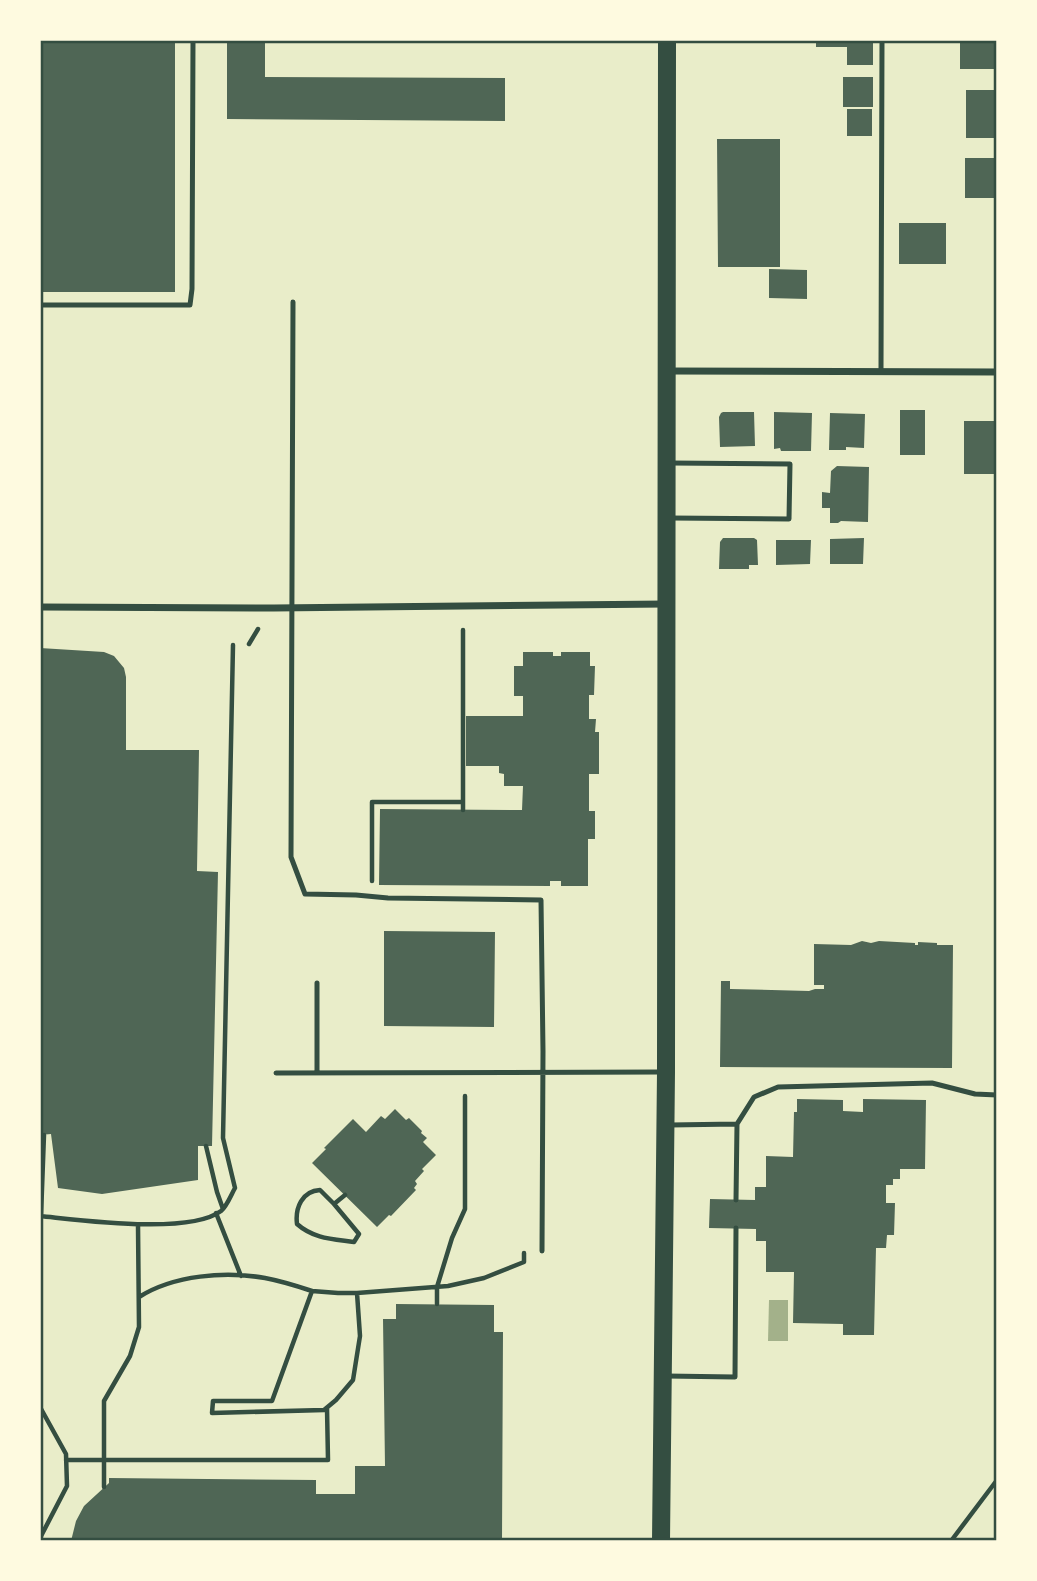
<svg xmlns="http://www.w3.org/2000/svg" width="1037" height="1581" font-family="'Source Sans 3',sans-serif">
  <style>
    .water { fill: #a3b18a }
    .building { fill: #4f6655 }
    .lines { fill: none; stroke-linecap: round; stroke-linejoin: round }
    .path { stroke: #344e41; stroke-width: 4.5 }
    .service { stroke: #344e41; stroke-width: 5 }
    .minor { stroke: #344e41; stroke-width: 7 }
    .primary { stroke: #344e41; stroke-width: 18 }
    .neatline { fill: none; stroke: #344e41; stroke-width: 2.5 }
  </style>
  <rect width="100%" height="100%" fill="#e9edc9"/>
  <!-- water -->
  <path class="water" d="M769,1300H788V1341H768Z"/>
  <!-- building -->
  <path class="building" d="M40,40H175V292H40Z
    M227,40H265V77L505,78V121L227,119Z
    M816,40H873V65H847V47H816Z
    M960,41H997V69H960Z
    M843,77H873V107H843Z
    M966,90H997V138H966Z
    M847,109H872V136H847Z
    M717,139H780V267H718Z
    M965,158H997V198H965Z
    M899,223H946V264H899Z
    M769,269L807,270V299L769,298Z
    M900,410H925V455H900Z
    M723,412H754L755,446L720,447L719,417L721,413Z
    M774,412L812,413L811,451H781L780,448L774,449Z
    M830,413L865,414L864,448L846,447V450H829Z
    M964,421H997V474H964Z
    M837,466L869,467L868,522L841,521L838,523H830V508H822V492L830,493L831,471Z
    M723,538H754L757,540L758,565H749V569H719L720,542Z
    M864,538L863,564H830V539Z
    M776,540H811L810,564L776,565Z
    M40,648L104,652L114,656L124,668L126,677V750H199L197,871L218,872L212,1146H198V1180L102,1194L58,1188L51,1134L40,1135Z
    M523,652H553V656H561V652H590V666H595L594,695H589V719H596L595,732H599V774H589V811H595V839H588V886H561V881H550V886L379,885L380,809L522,810L523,786H504V774L499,773V766H466V716H523V696H514V666H523Z
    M384,931L495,932L494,1027L384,1026Z
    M862,941L871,943L879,941L915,943V945H918V942L937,943V945H953L952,1068L720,1067L721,981H730V989L809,991L815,989H824V985H814V944L851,945Z
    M797,1099L843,1100V1111L863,1112V1099L926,1100L925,1169H900V1179H893V1185H886V1203H895L894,1235H887L886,1248H876L874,1335H843V1324L793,1323L794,1272H766V1241H756V1229L709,1228L710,1199L755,1200V1187H766V1156L793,1157L794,1112H797Z
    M395,1109L406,1120L409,1118L422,1131L421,1133L427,1138L423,1142L436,1155L422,1169L424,1171L415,1181L417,1184L414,1188L416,1190L391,1216L389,1215L377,1227L312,1163L326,1149L324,1148L353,1119L366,1132L381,1116L385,1119Z
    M396,1304L494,1305V1332H503L502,1541H71L76,1521L84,1506L109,1483V1478L316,1480V1494H355V1466H385L383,1319H396Z"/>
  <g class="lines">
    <!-- path -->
    <path class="path" d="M463,630V810
      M249,644L258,629
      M372,881V802H463
      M206,1146L217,1192L223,1209
      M334,1204L320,1190C302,1191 295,1208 297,1224C314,1239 333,1239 354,1242L359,1234L334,1204L345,1195
      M216,1213L241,1276
      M40,1216C81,1220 189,1235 221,1211C227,1206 231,1195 235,1188L223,1138L233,645
      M41,1216L44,1135
      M357,1293L360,1336L353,1380L336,1400L324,1410L212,1413L213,1401H272L312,1291L338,1293H357L448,1286L484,1278L524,1262V1253
      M139,1297C174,1275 225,1271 265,1278C281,1281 297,1286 312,1291
      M437,1304V1287L452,1238L465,1209V1096
      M40,1407L66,1454L67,1486L40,1538
      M66,1460H328L327,1408
      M104,1487V1401L130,1356L139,1327L138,1225
      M951,1541L997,1480"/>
    <!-- service -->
    <path class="service" d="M293,302L291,857L305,894L356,895L388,898L541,900L543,1051L542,1251
      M40,305H190L192,289L193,40
      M881,371L882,40
      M670,463L790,464L789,519L670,518
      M276,1073L662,1072
      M317,1073V983
      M670,1125L737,1124
      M736,1200L737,1124L754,1097L778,1087L932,1083L975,1094L997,1095
      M666,1376L735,1377L736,1228"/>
    <!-- minor -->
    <path class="minor" d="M668,371L997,372
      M40,607L274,608L666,604"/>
    <!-- primary -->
    <path class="primary" d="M661,1541L666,1072L667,40"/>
  </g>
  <!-- border -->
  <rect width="1037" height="1581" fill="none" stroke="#fefae0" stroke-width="84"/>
  <rect x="42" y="42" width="953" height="1497" class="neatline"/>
</svg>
